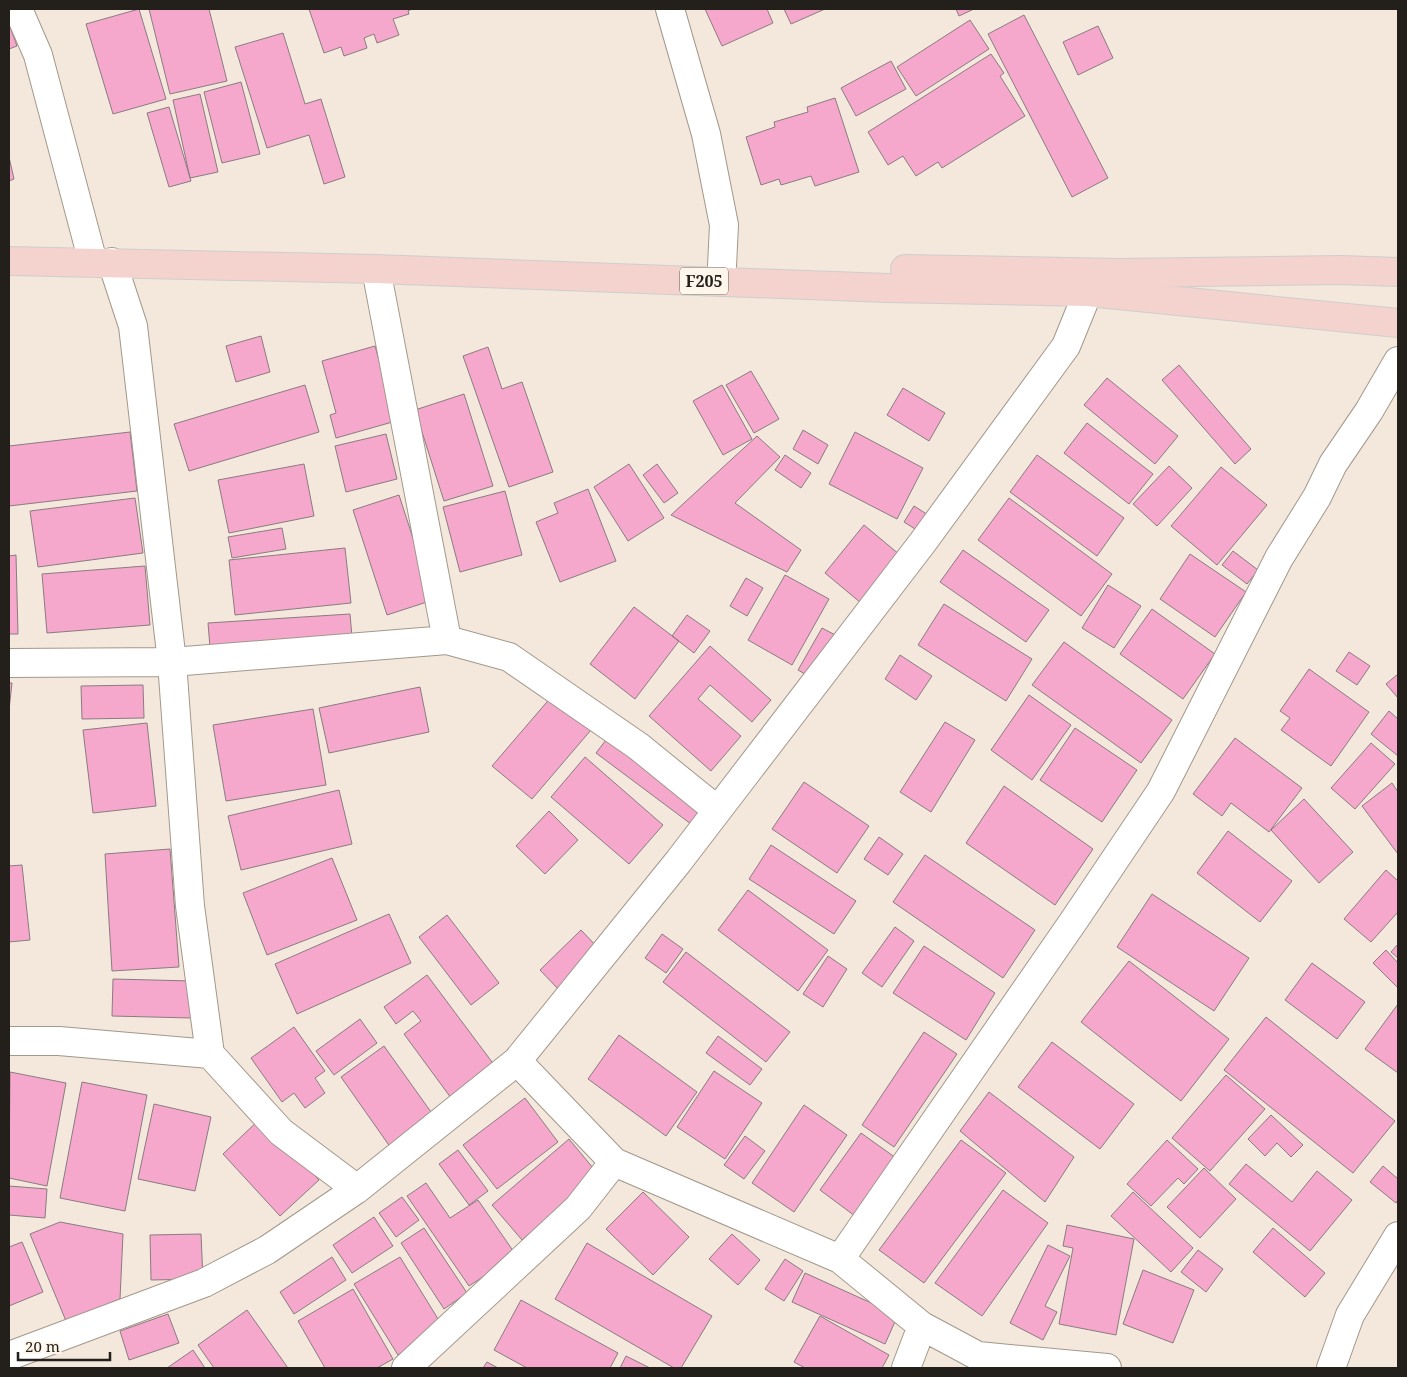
<svg xmlns="http://www.w3.org/2000/svg" width="1407" height="1377" font-family="'Noto Serif',serif">
  <style>
    .building { fill: #f5a8cc; stroke: #8b7b81 }
    .lines { fill: none; stroke-linecap: round; stroke-linejoin: round }
    .minor-casing { stroke: #a2988c; stroke-width: 30 }
    .major-casing { stroke: #cfcecd; stroke-width: 30 }
    .minor { stroke: #fff; stroke-width: 28 }
    .major { stroke: #f4d2cd; stroke-width: 28 }
    .labels { text-anchor: middle; stroke-width: 4.5; stroke-linejoin: round; paint-order: stroke }
    .shield { fill: #fff6eb; stroke: #656059; stroke-width: 1 }
    .shield-label { font-size: 16px; font-weight: bold; fill: #231f1a }
  </style>
  <rect width="100%" height="100%" fill="#f3e8db"/>
  <!-- building -->
  <path class="building" d="M139,9L166,99L113,114L86,24Z
    M149,9H209L227,81L170,94Z
    M309,9H412L408,11L409,14L393,19L399,35L377,43L374,34L364,38L367,48L344,56L341,47L324,53Z
    M705,9H767L773,23L722,46Z
    M784,9H825L791,24Z
    M956,9H974L959,16Z
    M1024,15L1108,178L1072,197L988,34Z
    M970,20L989,49L916,96L897,67Z
    M9,24L17,46L9,49Z
    M1098,26L1113,58L1078,75L1063,42Z
    M283,33L305,104L321,99L345,177L324,184L309,135L267,148L235,47Z
    M991,54L1004,73L1000,76L1025,116L942,168L938,162L916,176L903,156L888,165L868,132Z
    M891,61L906,89L856,116L841,88Z
    M241,82L260,154L222,163L204,92Z
    M200,94L218,172L190,178L173,100Z
    M835,98L859,172L815,186L811,176L781,185L779,179L761,185L746,137L775,127L774,122L808,112L807,107Z
    M169,107L191,181L169,187L147,113Z
    M9,157L14,179L9,181Z
    M261,336L270,372L236,382L226,346Z
    M375,346L396,421L336,438L330,415L336,413L322,361Z
    M488,347L502,389L522,382L553,472L509,487L463,356Z
    M1179,365L1251,449L1235,464L1162,380Z
    M751,371L779,419L754,433L726,385Z
    M1107,378L1178,436L1155,464L1084,405Z
    M305,385L319,432L189,471L174,424Z
    M722,385L752,439L723,455L693,401Z
    M903,388L945,413L929,441L887,415Z
    M464,394L493,486L444,501L415,410Z
    M1087,423L1153,474L1129,504L1064,453Z
    M803,430L828,445L818,464L793,449Z
    M130,432L137,491L9,506V446Z
    M855,432L923,468L897,519L829,484Z
    M386,434L397,479L346,492L335,446Z
    M757,436L780,457L735,503L801,550L787,572L671,515Z
    M785,455L811,473L801,488L775,470Z
    M1037,455L1124,518L1097,556L1010,492Z
    M304,464L314,516L229,533L218,480Z
    M629,464L664,518L628,541L594,487Z
    M657,464L678,493L664,503L643,475Z
    M1169,466L1192,488L1157,526L1133,504Z
    M1221,467L1267,505L1217,565L1171,526Z
    M588,489L616,561L560,582L536,522L558,513L554,503Z
    M505,491L522,555L460,572L443,507Z
    M399,495L433,600L387,615L353,510Z
    M135,498L143,553L38,567L30,511Z
    M1009,498L1112,574L1081,616L978,540Z
    M914,506L933,518L923,534L904,522Z
    M864,525L900,555L861,603L825,573Z
    M282,528L286,549L232,558L228,537Z
    M345,548L351,603L235,615L229,560Z
    M963,550L1049,610L1026,642L940,582Z
    M1233,551L1258,570L1247,584L1222,565Z
    M1190,554L1246,592L1215,637L1160,599Z
    M16,555L18,634H9V556Z
    M145,566L150,625L47,633L42,574Z
    M785,575L829,599L792,665L748,640Z
    M746,578L763,588L747,616L730,606Z
    M1108,585L1141,606L1114,648L1082,628Z
    M944,604L1032,659L1006,701L918,645Z
    M634,607L679,641L635,699L590,664Z
    M1152,609L1215,654L1183,699L1120,654Z
    M350,614L352,637L210,647L208,623Z
    M687,615L710,631L694,653L672,636Z
    M822,628L839,637L815,680L798,670Z
    M1064,642L1172,720L1141,763L1032,685Z
    M710,646L771,700L752,722L710,685L698,699L741,736L711,771L649,716Z
    M1349,652L1370,666L1357,685L1336,671Z
    M900,655L932,676L916,700L885,679Z
    M1309,669L1369,712L1331,766L1281,730L1290,718L1280,711Z
    M1398,674V698L1386,684Z
    M9,683H12L9,710Z
    M143,685L144,718L82,719L81,686Z
    M420,687L429,732L329,753L319,708Z
    M1029,695L1071,725L1032,780L991,750Z
    M552,696L591,730L532,799L492,766Z
    M313,709L326,785L226,801L213,725Z
    M1389,711L1398,719V756L1371,734Z
    M945,722L975,740L931,812L900,792Z
    M147,723L156,806L93,813L83,730Z
    M1075,728L1137,770L1102,822L1040,780Z
    M609,736L703,807L691,824L596,753Z
    M1235,738L1302,788L1269,832L1231,803L1222,816L1193,794Z
    M1371,743L1395,764L1355,809L1331,788Z
    M585,757L663,825L629,864L551,797Z
    M804,782L869,826L837,873L772,829Z
    M1392,783L1398,792V854L1362,806Z
    M1004,786L1093,849L1055,905L966,843Z
    M339,790L352,844L241,870L228,816Z
    M1304,799L1353,852L1319,883L1271,830Z
    M549,811L578,840L545,874L516,846Z
    M1228,831L1292,881L1260,922L1197,873Z
    M879,837L903,854L888,875L864,859Z
    M771,845L856,901L834,934L749,879Z
    M170,849L179,967L112,971L105,854Z
    M925,855L1035,930L1003,978L893,902Z
    M332,858L357,920L267,955L243,893Z
    M22,865L30,940L9,942V866Z
    M1386,870L1398,881V912L1371,942L1344,919Z
    M748,890L828,950L798,991L718,930Z
    M1152,894L1249,958L1214,1011L1117,947Z
    M389,914L411,963L297,1014L275,964Z
    M447,915L499,983L471,1005L419,937Z
    M895,927L914,941L882,987L862,973Z
    M581,930L601,951L560,991L540,970Z
    M662,934L683,949L666,973L645,958Z
    M1398,944V958L1391,952Z
    M924,946L995,993L966,1040L893,993Z
    M1386,950L1398,963V988L1373,963Z
    M686,952L790,1032L766,1062L663,982Z
    M828,956L847,969L823,1007L803,994Z
    M1129,961L1229,1039L1181,1101L1081,1022Z
    M1312,963L1365,1002L1337,1039L1285,1000Z
    M427,975L498,1070L454,1102L404,1034L421,1021L413,1011L396,1024L384,1007Z
    M113,979L192,981L191,1018L112,1016Z
    M1398,1004V1073L1365,1049Z
    M1266,1017L1395,1121L1353,1173L1224,1070Z
    M360,1019L377,1043L334,1075L316,1051Z
    M294,1027L325,1071L315,1078L325,1093L305,1108L294,1093L282,1102L251,1058Z
    M924,1032L957,1054L894,1147L862,1125Z
    M619,1035L697,1092L666,1136L588,1079Z
    M718,1036L762,1069L750,1085L706,1053Z
    M1052,1042L1134,1104L1100,1149L1018,1087Z
    M384,1046L436,1119L393,1151L341,1077Z
    M714,1071L762,1103L725,1159L677,1127Z
    M10,1072L66,1083L47,1186L9,1178Z
    M1226,1075L1265,1109L1210,1171L1172,1138Z
    M82,1082L147,1095L125,1211L60,1198Z
    M989,1092L1074,1157L1045,1202L960,1131Z
    M525,1098L558,1142L497,1189L463,1145Z
    M154,1104L211,1117L195,1191L138,1179Z
    M804,1105L847,1135L794,1212L752,1183Z
    M1271,1115L1303,1145L1291,1157L1277,1143L1265,1156L1248,1139Z
    M261,1118L319,1180L280,1216L223,1154Z
    M861,1133L896,1158L855,1216L820,1190Z
    M745,1136L765,1151L744,1179L724,1165Z
    M569,1139L598,1174L522,1240L492,1205Z
    M961,1140L1006,1173L924,1283L879,1250Z
    M1167,1140L1198,1169L1184,1184L1178,1178L1151,1206L1127,1184Z
    M458,1150L488,1191L469,1205L439,1164Z
    M1246,1164L1292,1202L1317,1171L1352,1200L1310,1251L1229,1184Z
    M1383,1166L1398,1179V1200L1396,1203L1370,1182Z
    M1204,1168L1236,1199L1200,1238L1167,1207Z
    M426,1183L450,1218L478,1200L516,1255L469,1286L407,1196Z
    M9,1186L47,1189L45,1218L9,1215Z
    M1003,1190L1048,1223L982,1316L935,1283Z
    M643,1192L689,1237L653,1275L606,1229Z
    M1133,1192L1193,1248L1171,1272L1111,1216Z
    M402,1197L419,1220L396,1237L379,1213Z
    M374,1217L393,1246L352,1273L333,1245Z
    M60,1222L123,1234L120,1299L66,1321L30,1234Z
    M1067,1225L1134,1239L1116,1335L1059,1324L1073,1248L1063,1246Z
    M424,1228L467,1293L444,1309L401,1243Z
    M1273,1228L1325,1273L1305,1297L1253,1252Z
    M201,1234L203,1279L151,1280L150,1235Z
    M732,1234L760,1260L738,1285L709,1259Z
    M22,1242L43,1292L9,1306V1247Z
    M587,1243L712,1316L681,1368H674L555,1299Z
    M1048,1245L1070,1256L1045,1306L1057,1312L1043,1340L1010,1323Z
    M1198,1250L1223,1269L1206,1292L1181,1272Z
    M332,1257L346,1280L294,1314L280,1292Z
    M400,1257L443,1327L398,1355L354,1284Z
    M785,1259L803,1271L784,1301L765,1289Z
    M1143,1270L1194,1290L1173,1343L1123,1324Z
    M805,1273L898,1315L885,1344L792,1302Z
    M353,1289L393,1359L377,1368H325L298,1321Z
    M521,1300L618,1353L610,1368H527L494,1350Z
    M247,1310L288,1368H214L198,1345Z
    M168,1314L179,1343L129,1360L120,1331Z
    M820,1316L889,1355L882,1368H805L794,1362Z
    M193,1350L205,1368H167Z
    M626,1356L650,1368H620Z
    M487,1362L498,1368H483Z"/>
  <g class="lines">
    <!-- minor casing -->
    <g class="minor-casing">
      <path id="minor" d="M18,9L38,55L90,251
        M670,9L706,134L724,225L722,266
        M112,262L133,326L172,662L190,906L210,1054L281,1132L357,1189
        M376,269L447,640
        M9,663L172,662L447,640L509,657L638,746L717,810
        M9,1041H59L210,1054
        M517,1061L614,1162L840,1259L922,1326L978,1356L1107,1368
        M840,1259L1075,919L1161,791L1279,558L1317,497L1333,464L1369,411L1398,361
        M9,1356L204,1283L267,1250L357,1189L517,1061L678,862L923,542L1066,346L1088,292
        M406,1368L578,1208L614,1162
        M906,1368L922,1326
        M1331,1368L1350,1315L1398,1236"/>
    </g>
    <!-- major casing -->
    <g class="major-casing">
      <path id="major" d="M9,261L376,269L887,288L1088,292L1398,323
        M905,269L1119,273L1340,270L1398,272"/>
    </g>
    <!-- minor -->
    <use href="#minor" class="minor"/>
    <!-- major -->
    <use href="#major" class="major"/>
  </g>
  <g class="labels">
    <!-- shield labels -->
    <rect class="shield" x="680" y="267.5" width="48" height="27" rx="4"/>
    <g class="shield-label">
      <text x="704" y="287">F205</text>
    </g>
  </g>
  <!-- border -->
  <rect width="1407" height="1377" fill="none" stroke="#231f1a" stroke-width="20"/>
  <!-- scale -->
  <path d="M18 1352v8h92v-8" fill="none" stroke="#231f1a" stroke-width="2.5"/>
  <text x="25" y="1352" font-size="15" fill="#231f1a" stroke="#fff6eb" stroke-width="4" paint-order="stroke">20 m</text>
</svg>
